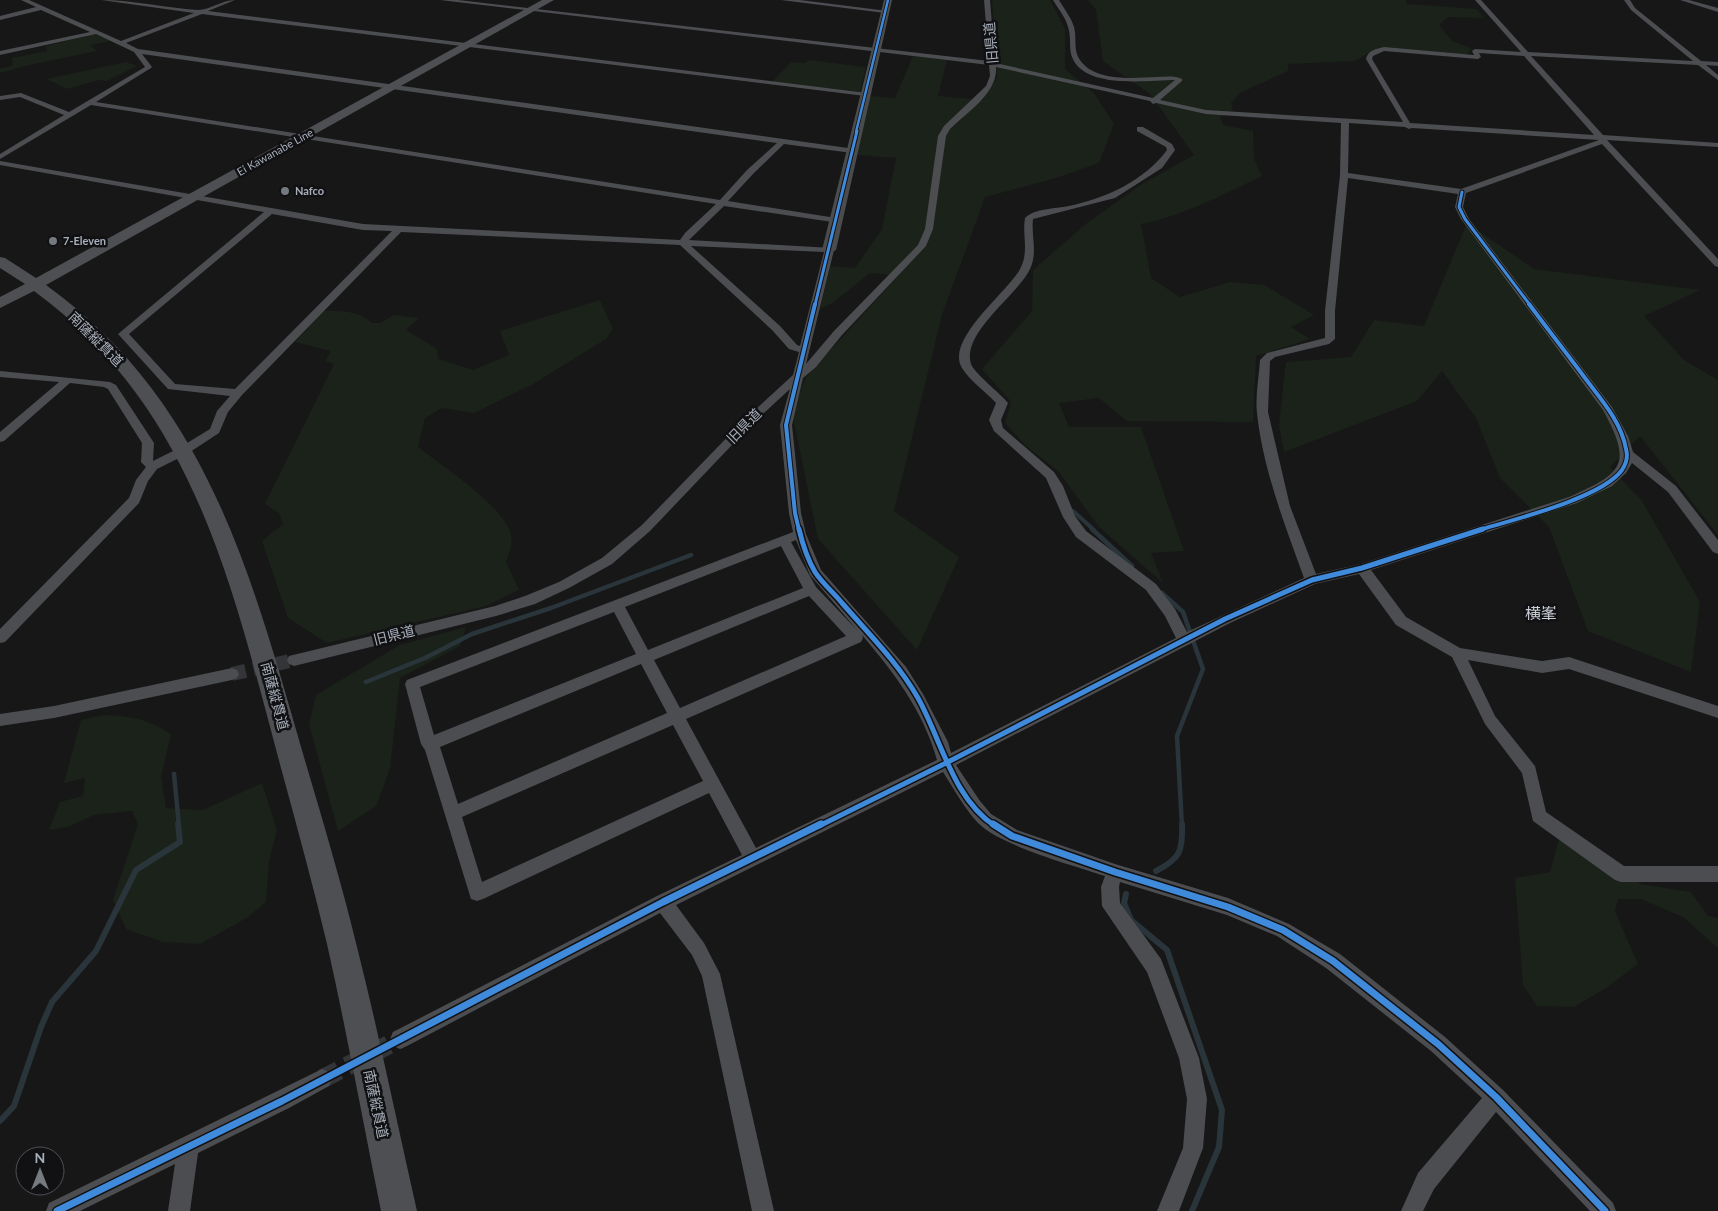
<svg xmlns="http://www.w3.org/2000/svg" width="1718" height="1211" font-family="Lato,'Noto Sans JP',sans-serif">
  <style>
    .green { fill: #1a221a }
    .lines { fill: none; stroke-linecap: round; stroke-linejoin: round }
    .stream-far2 { stroke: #29353a; stroke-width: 4 }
    .stream-far1 { stroke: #29353a; stroke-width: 4.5 }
    .stream { stroke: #29353a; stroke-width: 6 }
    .street-tunnel-far1 { stroke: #343538; stroke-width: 14; stroke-dasharray: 14 8; stroke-linecap: butt }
    .street-tunnel { stroke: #343538; stroke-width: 19; stroke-dasharray: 19 9; stroke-linecap: butt }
    .street { fill: #4b4d50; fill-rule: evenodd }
    .secondary { fill: #4a4c4e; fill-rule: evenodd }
    .primary { fill: #4d4f52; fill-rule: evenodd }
    .cycleway-far4-casing { stroke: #111113; stroke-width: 4 }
    .cycleway-far3-casing { stroke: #111113; stroke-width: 5 }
    .cycleway-far2-casing { stroke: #111113; stroke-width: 6 }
    .cycleway-far1-casing { stroke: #111113; stroke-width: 8 }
    .cycleway-casing { stroke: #111113; stroke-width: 10 }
    .cycleway-far4 { stroke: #408adc; stroke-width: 2.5 }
    .cycleway-far3 { stroke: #408adc; stroke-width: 3 }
    .cycleway-far2 { stroke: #408adc; stroke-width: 4 }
    .cycleway-far1 { stroke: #408adc; stroke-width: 5 }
    .cycleway { stroke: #408adc; stroke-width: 7 }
    .poi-dot { fill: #757a81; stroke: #111113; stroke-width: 2 }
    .labels { text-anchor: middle; stroke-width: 5; stroke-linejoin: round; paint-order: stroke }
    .far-street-label { font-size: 11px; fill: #a7afba; stroke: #111113 }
    .far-poi-label { font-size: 11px; font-weight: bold; fill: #a7afba; stroke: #111113; text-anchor: start }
    .street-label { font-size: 14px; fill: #a7afba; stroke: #111113 }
    .quarter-label { font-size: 16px; fill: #c8cdd5; stroke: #111113 }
  </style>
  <rect width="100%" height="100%" fill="#171717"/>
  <!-- green -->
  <path class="green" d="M992,0H1050L1065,29V69L1094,93L1114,124L1099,163L1056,178L985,197L942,315L894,511L959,557L917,650L818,539L792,412L806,377L898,276L870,273L834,302L820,309L830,266L855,268L882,229L896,158L857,155L870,96L895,98L913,56L947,60L938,96L983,100L997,77Z
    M1088,0H1406L1407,4L1477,9L1484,18L1448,17L1439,25L1452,41L1471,48L1467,55L1378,48L1354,61L1288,64V71L1240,93L1231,103L1233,110L1220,117L1223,125L1253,131L1254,159L1262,176C1222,195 1185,215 1141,224L1151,278L1180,297L1230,282L1264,285L1314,315L1291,327L1310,339L1256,356L1253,422L1127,421L1099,398L1059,403L1069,427H1141L1184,551L1151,553L1163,583L1099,527L1058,471L1026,446L1005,423L1011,402L982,369L1032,311L1033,270L1087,223L1142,184L1194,155L1150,94L1103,61L1096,10Z
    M95,34L112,41L90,45L97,51L25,66L0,73V69L13,65L12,58L47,51L46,46Z
    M809,60L866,67L860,92L772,82L791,62L805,63Z
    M126,62L137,66L107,81L99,80L67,89L46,79Z
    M1467,223L1534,269L1700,290L1644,316L1684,360L1718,380V535L1640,436L1610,467L1642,501L1700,602L1691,672L1588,631L1549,527L1500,478L1476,418L1442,371L1417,401L1284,452L1279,425L1286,362L1351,357L1374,320L1424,326Z
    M600,300L613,329L606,339L533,384L474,413L442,408L425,418L418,447C441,465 507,508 511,536C513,546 509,553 506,562L519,590L486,606L327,643L288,618L262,541L283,524L279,513L265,504L334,364L325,361L331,351L295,342L324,311C341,311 359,310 372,323H380L394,315L419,318L406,330L437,349L438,359L473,370L509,355L500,331Z
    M466,627L460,646L400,678L390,769L376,806L338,831L309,724L316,695L400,645Z
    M103,715C131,716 148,719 171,734L161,777L166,808L203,810L262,783L277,830L269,861L266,902L248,917L200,944L163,942L126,929L113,900L138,824L132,811L94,815L68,827L49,830L60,802L83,796L85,778L64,783L81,720Z
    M1559,839L1641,884L1691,892L1708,916L1718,918V948L1683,917L1641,899H1618L1615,911L1638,964L1606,988L1574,1007L1537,1006L1523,985L1515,878L1550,872Z"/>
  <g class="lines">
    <!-- stream-far2 -->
    <path class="stream-far2" d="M1073,511L1094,530"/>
    <!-- stream-far1 -->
    <path class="stream-far1" d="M1092,529L1132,566
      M1162,593L1183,612L1203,669L1177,736L1182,826
      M366,682L425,658L472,634L551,608L691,555
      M174,774L179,826"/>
    <!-- stream -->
    <path class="stream" d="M1156,871C1180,859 1183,851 1182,824
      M1126,894L1124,903L1131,920L1167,950L1222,1110L1219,1147L1192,1211
      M0,1121L14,1106L41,1027L52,1002L96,951L136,870L180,842L178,824"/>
    <!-- street-tunnel-far1 -->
    <path class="street-tunnel-far1" d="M232,674L294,660"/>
    <!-- street-tunnel -->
    <path class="street-tunnel" d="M322,1079L400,1039"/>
    <!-- street -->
    <path class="street" d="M21,0H29L121,41L194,13L101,0C134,0 165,8 198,10C210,10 222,0 235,0L208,11L867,93L868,94L865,96L202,14L126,43L138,49L855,149V153H852L784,144L753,174L728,201L836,218L840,221L839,223L724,206L689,240L832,248L834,250L806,364L834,331L918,245L925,229L938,136L944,126L986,86L990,76L989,65L440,0H458L989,61L984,0H990L995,63L1153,98L1175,80C1148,80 1085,90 1072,57C1069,49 1071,40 1069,31C1067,19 1059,10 1053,0H1059C1064,9 1071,17 1074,27C1077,37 1073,51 1080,60C1095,82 1133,78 1156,77C1165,77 1174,75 1182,79V81L1160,100L1206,110L1403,122L1366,59C1368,50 1376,49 1384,47L1474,55L1472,51L1475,49L1521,52L1475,0H1481L1528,52L1693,61L1631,10L1624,0H1630L1635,8L1701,61L1718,62V66L1706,65L1718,75V80L1698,65L1531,56L1603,135L1718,143V147L1607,140L1718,259V267L1715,266L1602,144L1466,193L1463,207L1469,219L1612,407L1628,436L1633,452L1676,486L1718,540V554L1713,552L1668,492L1632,463L1626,473L1612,486L1577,503L1371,570L1406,617L1460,648L1542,661L1569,657L1718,706V718L1569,669L1542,673L1468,660L1495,716L1535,766L1546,812L1624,866H1718V882H1621L1615,880L1533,821L1522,773L1485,724L1452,657L1396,625L1359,574L1315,584L1230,623L956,765L980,801L991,814L1017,830L1115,864L1228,898L1289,924L1340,954L1445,1037L1503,1090L1613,1203L1616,1211H1590L1496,1112L1434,1189L1423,1211H1401L1418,1173L1482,1098L1431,1051L1326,968L1277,936L1227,915L1120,882L1119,887L1120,903L1161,959L1199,1058L1207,1099L1203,1148L1179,1211H1157L1183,1148L1187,1099L1179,1058L1147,972L1102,906L1101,887L1105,876C1072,865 1001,846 978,823C964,808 954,789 943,772L676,905L704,943L720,974L774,1211H752L702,976L692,955L660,913L407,1046L400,1049L393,1046L390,1039L393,1032L657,896L742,855L709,793L483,899L477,901L471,899L425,750L421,744L405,684L407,680L793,532L789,513L780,425L790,389L751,425L650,531L612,564L569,588L535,604L496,616L294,666L289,664L287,660L289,656L495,606L525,596L559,582L602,558L642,525L743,421L793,375L799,352L789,349L772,330L680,245L401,232L242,395L228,412L219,433L187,454L157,469L148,481L139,503L5,642L0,643V629L129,498L136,480L146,467L141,462L142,443L108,389L104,387L70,383L4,441L0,442V432L59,382L0,377V371L110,382L116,385L154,443L153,461L179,448L210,429L217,411L230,396L168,389L118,334L264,212L0,165V161L363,224L680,240L685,233L716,204L91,105L0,159V154L64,115L20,97L0,100V96L21,93L69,112L145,67L134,52L96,34L0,55V51L90,32L41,10L0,20V16L36,7ZM1384,51L1478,59L1481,57L1479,53L1524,56L1594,135L1410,123L1372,59L1373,56ZM142,54L777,143L747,170L720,200L96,102L151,68L152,67ZM996,67L1150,101L1153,104L1156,103L1206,114L1341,123L1340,175L1325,311V338L1267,353L1260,360C1259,377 1255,396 1257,413C1263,470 1285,525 1304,578L1187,632L1175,609L1156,584L1086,531L1075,516L1063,486L1054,472L1003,428L1001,420L1008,403C1000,393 974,373 971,364C961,333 1019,294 1030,269C1038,252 1031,236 1033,219L1115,198L1162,168L1175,150L1172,144L1143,127H1137V131L1166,147L1167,150C1144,181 1106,198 1069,206C1055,209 1035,208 1025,218C1022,235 1029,250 1021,267C1011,290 944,339 962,368C970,381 986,392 996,403L989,420L994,431L1046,478L1063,517L1076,537L1146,590L1165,616L1176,638L951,753L948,742L923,694L906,667L821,570L806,534L801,513L792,425L803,378L816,367L842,335L926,246L933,229L946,136L950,129C967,112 998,93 996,67ZM1349,123L1405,127L1409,129L1412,128L1599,140L1461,189L1348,173ZM1348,178L1458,194L1455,207L1461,219L1603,410C1633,465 1623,473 1569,497L1361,564L1316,574L1290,506L1268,412L1270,361L1275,357L1329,344L1335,339V311ZM272,214L363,230L392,231L235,389L175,384L129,334ZM691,246L824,252L800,346L797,345L780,326ZM796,540L810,575L858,631L816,587L791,542ZM781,546L803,588L648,650L625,607ZM809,596L846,636L680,708L654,660ZM614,612L636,654L434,735L420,687ZM862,635C894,673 923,710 937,760L756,848L686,719L861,642L863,638ZM641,664L667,713L458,804L440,747ZM673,725L703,781L482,882L462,817Z
      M781,0H800L888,11L885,13Z
      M1680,0H1689L1718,8V12Z
      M232,668L237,670L239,674L237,678L232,680L54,718L0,726V714L54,706Z
      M322,1069L329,1072L332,1079L329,1086L289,1108L198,1153L190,1211H168L175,1164L80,1211H46L49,1203Z"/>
    <!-- secondary -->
    <path class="secondary" d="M884,0H892L836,250L829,254L822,250Z"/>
    <!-- primary -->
    <path class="primary" d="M542,0H554L46,285C210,403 253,582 306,764C324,825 342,885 357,947C379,1034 397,1123 417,1211H381C363,1122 347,1033 327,944C313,885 297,827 281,768C232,587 196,410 34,291L0,308V297L25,284L0,268V257L5,258L36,278Z"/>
    <!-- cycleway-far4 casing -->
    <g class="cycleway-far4-casing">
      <path id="cycleway-far4" d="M856,132L888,0"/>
    </g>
    <!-- cycleway-far3 casing -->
    <g class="cycleway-far3-casing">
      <path id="cycleway-far3" d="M1462,192L1459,207L1465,219L1530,305
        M815,305L857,131"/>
    </g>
    <!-- cycleway-far2 casing -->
    <g class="cycleway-far2-casing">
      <path id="cycleway-far2" d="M799,530L795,513L786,425L815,304
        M1479,530C1512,520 1602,498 1622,470C1626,464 1628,456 1626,449C1621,420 1598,396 1582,374C1564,350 1546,327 1529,304"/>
    </g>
    <!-- cycleway-far1 casing -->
    <g class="cycleway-far1-casing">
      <path id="cycleway-far1" d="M799,529C802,542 808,560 815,572C822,583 834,593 842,603C869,634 898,663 918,698C941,739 953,799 995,826
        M819,826L946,763L1225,619L1312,580L1362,568L1483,529"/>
    </g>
    <!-- cycleway casing -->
    <g class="cycleway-casing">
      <path id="cycleway" d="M993,824L1012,836L1115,872L1228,907L1283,930L1333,961L1438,1044L1496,1097L1605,1211
        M57,1211L282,1101L663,902L821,824"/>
    </g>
    <!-- cycleway-far4 -->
    <use href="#cycleway-far4" class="cycleway-far4"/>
    <!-- cycleway-far3 -->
    <use href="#cycleway-far3" class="cycleway-far3"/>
    <!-- cycleway-far2 -->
    <use href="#cycleway-far2" class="cycleway-far2"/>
    <!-- cycleway-far1 -->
    <use href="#cycleway-far1" class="cycleway-far1"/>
    <!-- cycleway -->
    <use href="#cycleway" class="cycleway"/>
  </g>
  <!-- markers -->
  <g class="poi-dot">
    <circle cx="285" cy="191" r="5"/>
    <circle cx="53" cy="241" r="5"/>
  </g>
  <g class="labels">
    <!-- far-street labels -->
    <g class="far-street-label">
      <text transform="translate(275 152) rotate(-29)" y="4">Ei Kawanabe Line</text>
    </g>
    <!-- far-poi labels -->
    <g class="far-poi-label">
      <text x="295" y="195">Nafco</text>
      <text x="63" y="245">7-Eleven</text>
    </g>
    <!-- street labels -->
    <g class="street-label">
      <text transform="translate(991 43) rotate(-95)" y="5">旧県道</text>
      <text transform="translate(96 339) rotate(45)" y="5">南薩縦貫道</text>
      <text transform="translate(744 426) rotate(-45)" y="5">旧県道</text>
      <text transform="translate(394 635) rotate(-14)" y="5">旧県道</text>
      <text transform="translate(275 696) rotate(75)" y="5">南薩縦貫道</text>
      <text transform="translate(376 1104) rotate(78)" y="5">南薩縦貫道</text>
    </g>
    <!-- quarter labels -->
    <g class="quarter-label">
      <text x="1541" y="619">横峯</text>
    </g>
  </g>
  <!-- north arrow -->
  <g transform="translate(40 1171)"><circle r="24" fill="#111113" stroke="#4d5056"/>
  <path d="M0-4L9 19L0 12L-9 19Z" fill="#757a81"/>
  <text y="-8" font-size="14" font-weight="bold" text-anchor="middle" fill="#a7afba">N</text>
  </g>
</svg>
